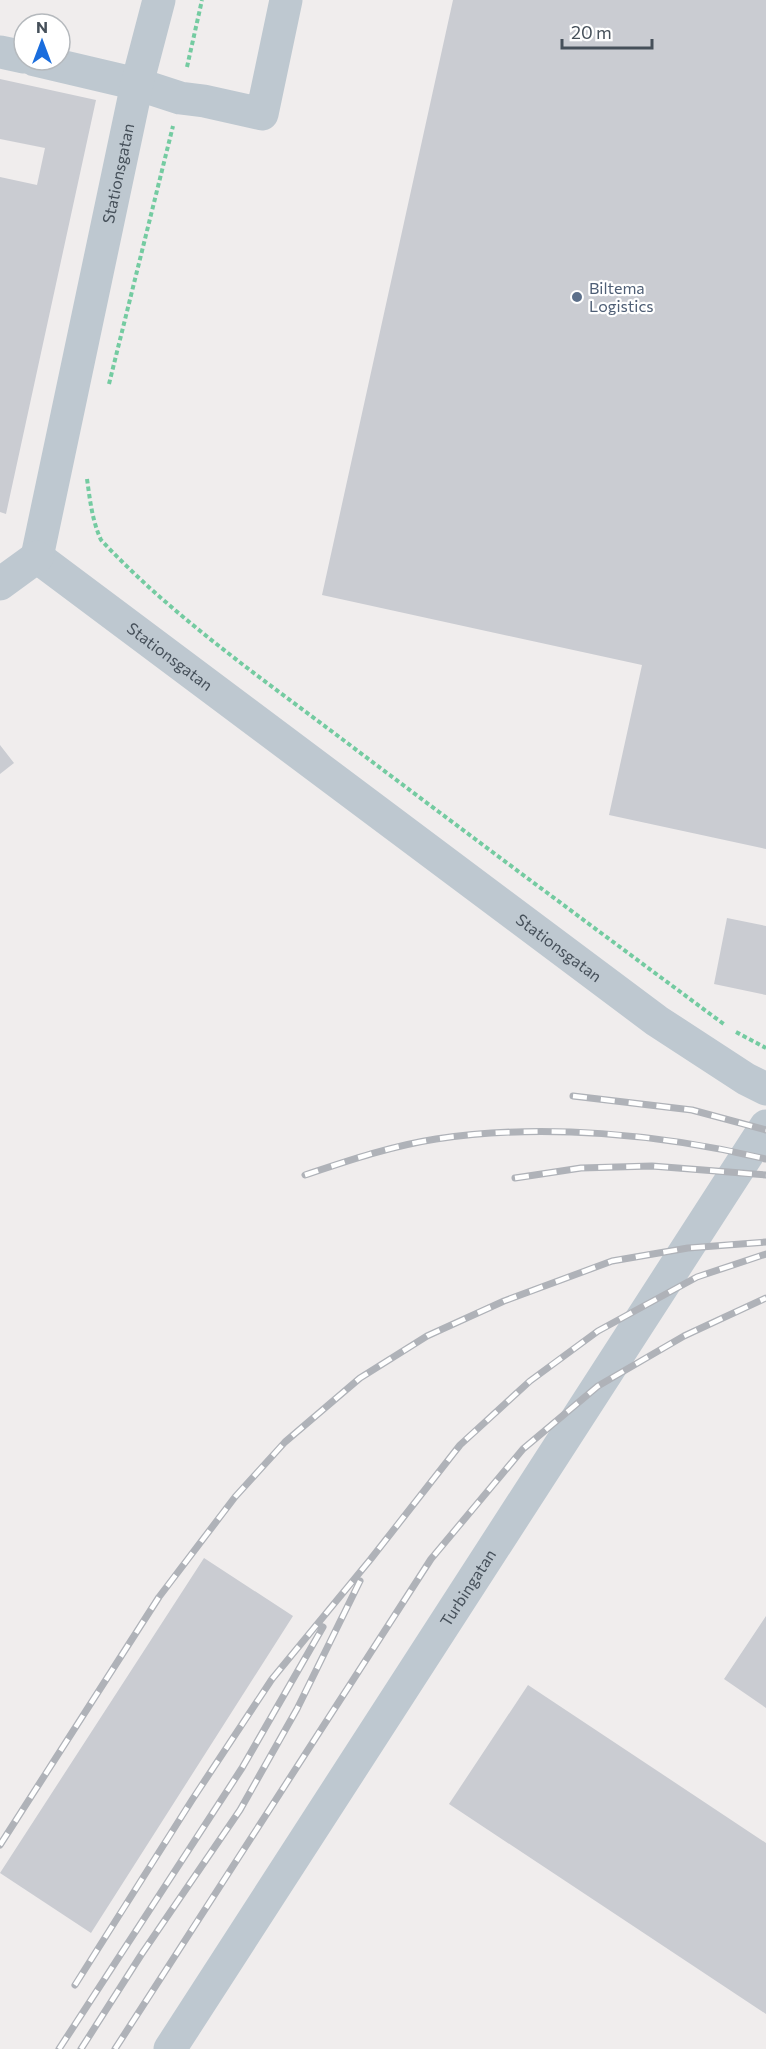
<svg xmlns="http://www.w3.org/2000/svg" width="766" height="2049" font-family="Commissioner,sans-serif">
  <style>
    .building { fill: #caccd2 }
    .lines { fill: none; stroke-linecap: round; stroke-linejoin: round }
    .path { stroke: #74cba1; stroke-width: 4; stroke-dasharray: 4.5 3; stroke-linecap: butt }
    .minor { stroke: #bec8d0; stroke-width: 33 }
    .rail-casing { stroke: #afb2b8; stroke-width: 7 }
    .rail { stroke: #fff; stroke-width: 4.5; stroke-dasharray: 14; stroke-linecap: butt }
    .service-dot { fill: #5c6f8a; stroke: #fff; stroke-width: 2 }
    .labels { text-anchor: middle; stroke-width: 4.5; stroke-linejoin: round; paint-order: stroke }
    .street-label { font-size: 16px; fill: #46505a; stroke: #fff }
    .service-label { font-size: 16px; fill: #4e5e75; stroke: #fff; text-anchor: start }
  </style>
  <rect width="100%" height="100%" fill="#f0eded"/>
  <!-- building -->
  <path class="building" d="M453,0H766V849L609,815L642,665L322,595Z
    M0,79L96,100L6,514L0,512V177L37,185L45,148L0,139Z
    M0,745L14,763L0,774Z
    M727,918L766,926V995L714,984Z
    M204,1558L293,1616L91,1933L0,1873Z
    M766,1616V1708L724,1679Z
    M528,1685L766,1843V2014L449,1804Z"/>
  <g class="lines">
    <!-- path -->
    <path class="path" d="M187,67L202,0
      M109,384L173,126
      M87,479C90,500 92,520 101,540C172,616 260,677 342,739C469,835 597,930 725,1025
      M736,1032L766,1048"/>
    <!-- minor -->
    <g class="minor">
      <path d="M0,52L24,57"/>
      <path d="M35,60L137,84L180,98L204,101L262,114L286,0"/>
      <path id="s1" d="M37,557L657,1021L746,1079L766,1089"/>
      <path id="s2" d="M37,557L137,84L159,0"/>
      <path d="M0,584L37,557"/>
      <path id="s3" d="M170,2049L766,1126"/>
    </g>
    <!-- rail casing -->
    <g class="rail-casing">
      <path id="rail" d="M573,1096L692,1110L766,1130
        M305,1175C347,1161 391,1146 436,1139C542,1123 662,1134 766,1159
        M515,1178L581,1168L652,1166L766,1175
        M0,1845L159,1597L235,1497L285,1442L360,1378L427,1336L504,1301L612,1261L688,1248L766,1242
        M75,1985L192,1800L272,1679L370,1560L460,1445L530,1381L598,1331L697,1277L766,1254
        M59,2049L242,1768L323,1627
        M81,2049L141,1955L240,1810L297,1709L360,1581
        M115,2049L431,1559L523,1449L598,1386L684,1336L766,1298"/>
    </g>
    <!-- rail -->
    <use href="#rail" class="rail"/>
  </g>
  <!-- markers -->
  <circle class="service-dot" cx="577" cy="297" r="6"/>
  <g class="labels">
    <!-- street labels -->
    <g class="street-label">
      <text dy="6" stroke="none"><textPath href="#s2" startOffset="392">Stationsgatan</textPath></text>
      <text dy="6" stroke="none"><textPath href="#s1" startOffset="166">Stationsgatan</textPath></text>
      <text dy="6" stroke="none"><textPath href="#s1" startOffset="652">Stationsgatan</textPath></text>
      <text dy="6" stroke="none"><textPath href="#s3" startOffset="549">Turbingatan</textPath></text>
    </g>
    <!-- service labels -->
    <g class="service-label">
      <text x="589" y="294">Biltema<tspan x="589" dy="18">Logistics</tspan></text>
    </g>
  </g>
  <!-- north arrow -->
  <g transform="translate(42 42)"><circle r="28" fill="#ffffff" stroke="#b5b9bd" stroke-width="1.5"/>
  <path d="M0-4.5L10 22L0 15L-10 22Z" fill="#1a6ddd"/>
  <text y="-9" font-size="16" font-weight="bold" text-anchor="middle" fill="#46505a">N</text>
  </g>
  <!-- scale -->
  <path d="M562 39v9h90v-9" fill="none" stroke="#46505a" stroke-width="3"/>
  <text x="571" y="39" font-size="18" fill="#46505a" stroke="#ffffff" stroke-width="4.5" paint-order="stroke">20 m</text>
</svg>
